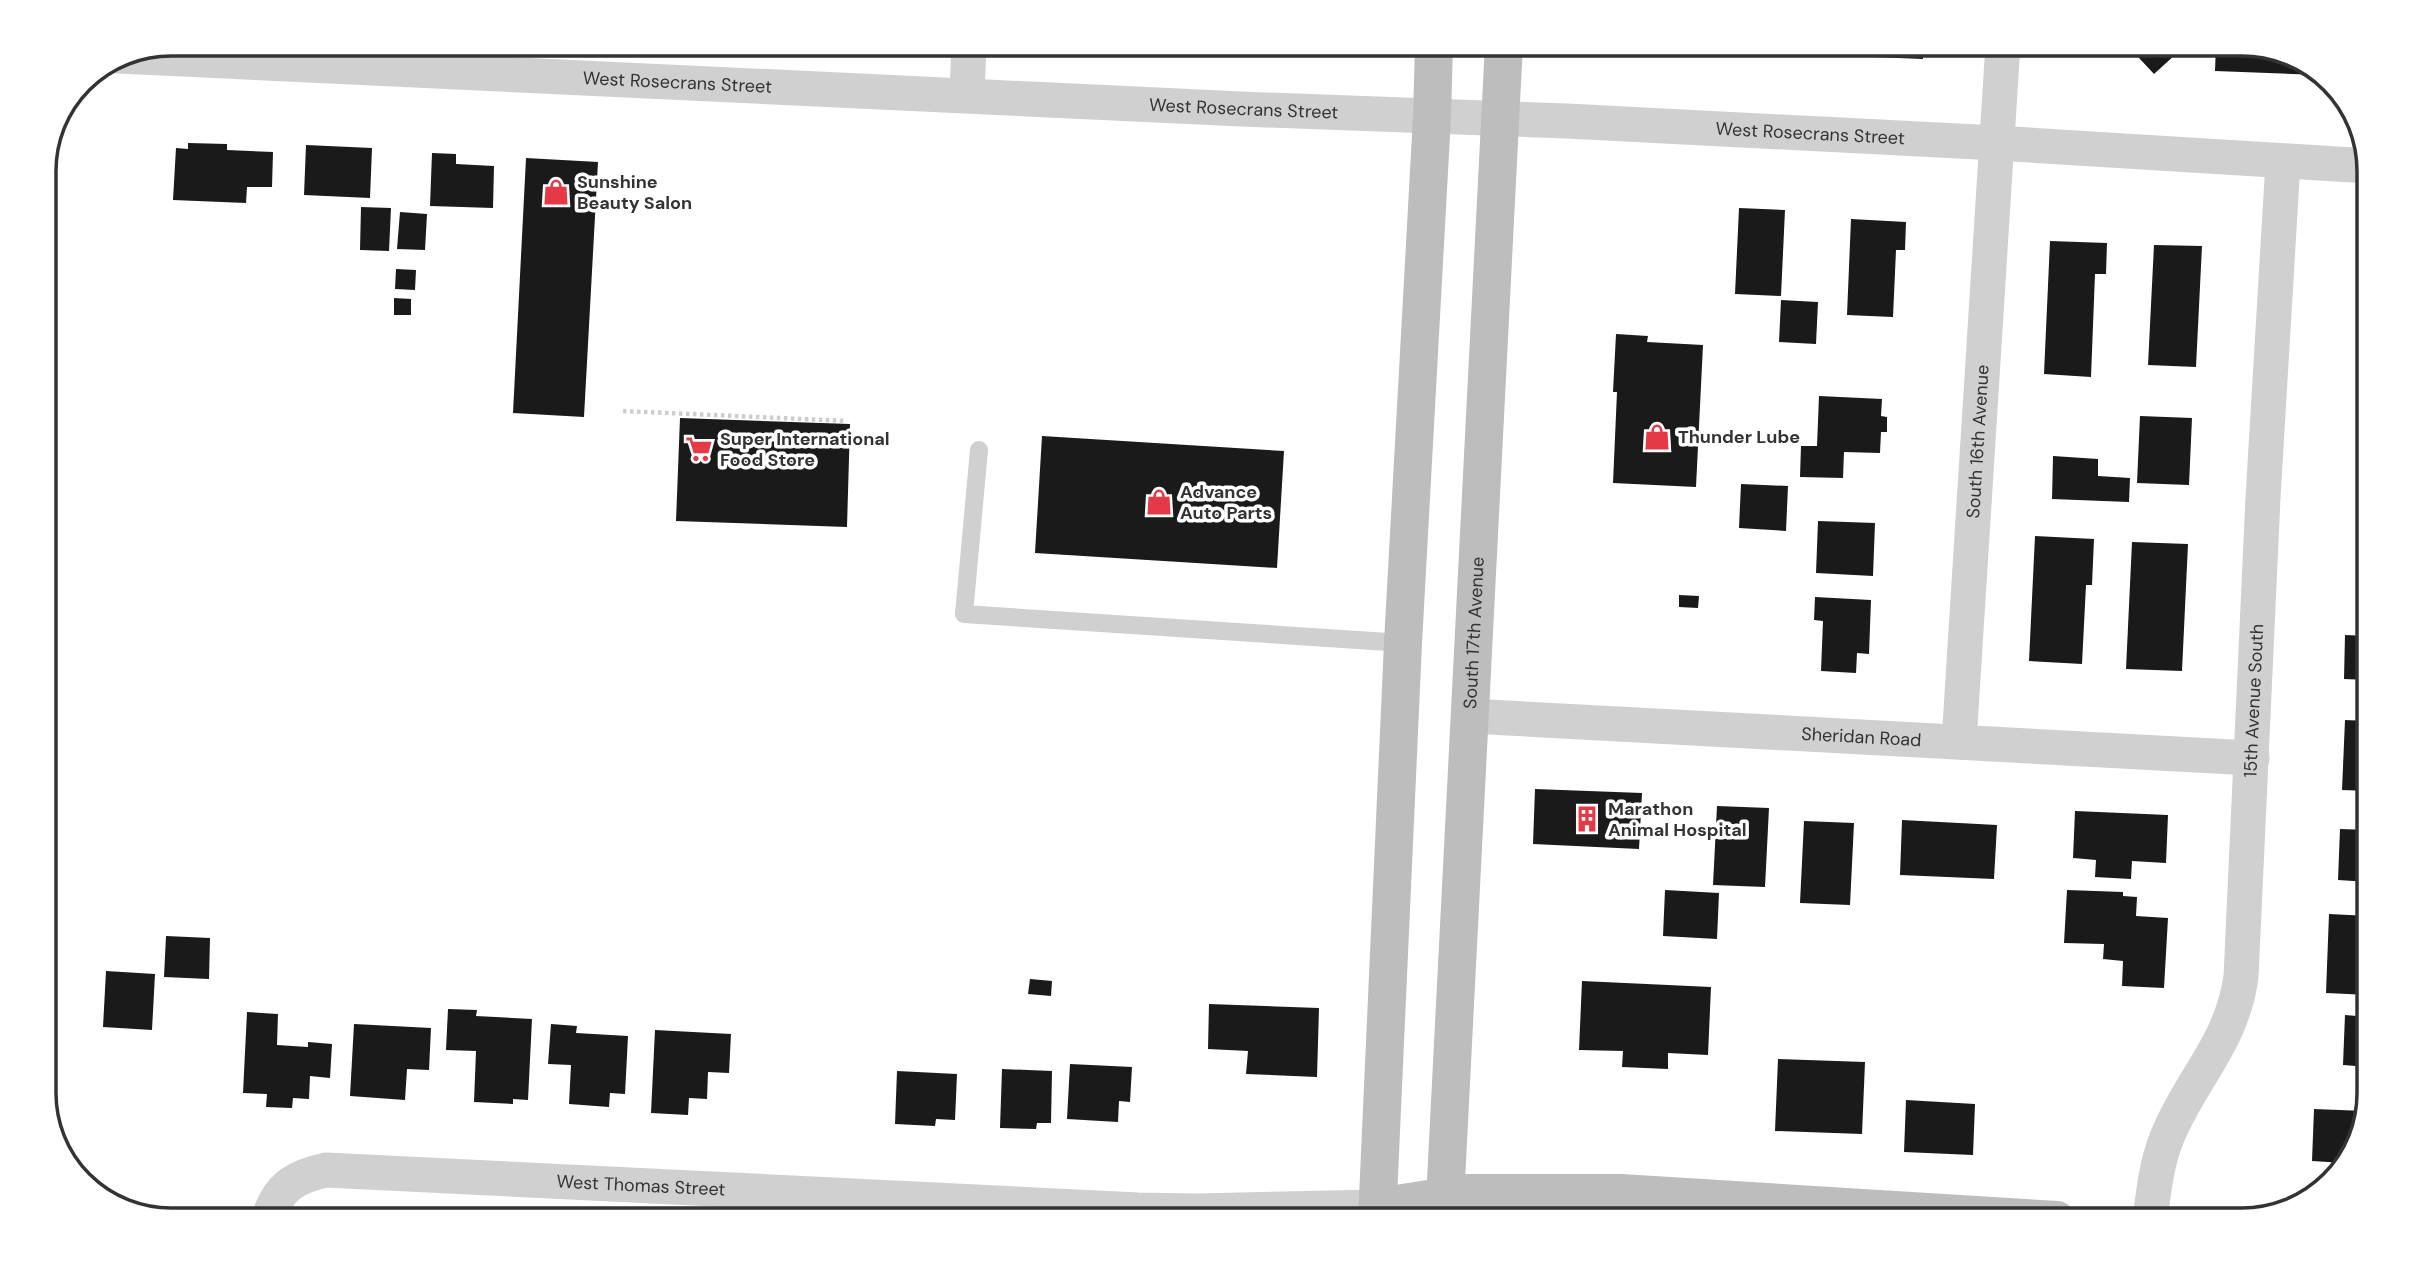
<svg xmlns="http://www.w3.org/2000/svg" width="2413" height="1264" font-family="'DM Sans',sans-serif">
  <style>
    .building { fill: #1a1a1a }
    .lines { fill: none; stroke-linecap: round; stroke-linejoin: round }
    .path { stroke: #cdcdcd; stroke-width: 4.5; stroke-dasharray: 3.5 3.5; stroke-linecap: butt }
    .lane { stroke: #d0d0d0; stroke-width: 18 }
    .street { stroke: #d0d0d0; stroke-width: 35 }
    .secondary { stroke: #bdbdbd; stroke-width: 38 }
    .labels { text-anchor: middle; stroke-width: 7; stroke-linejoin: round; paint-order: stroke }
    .street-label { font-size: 18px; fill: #333; stroke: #fff }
    .poi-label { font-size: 18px; font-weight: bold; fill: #333; stroke: #fff; text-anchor: start }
    .rim { fill: none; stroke: #333; stroke-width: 3.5 }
  </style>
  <rect width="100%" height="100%" fill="#fff"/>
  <!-- building -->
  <path class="building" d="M1823,44H1923V59L1823,55Z
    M2126,44H2187L2154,74Z
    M2216,44H2242L2299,57L2319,75L2215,71Z
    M188,143L227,144V150L273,152L272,187H247L246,203L173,200L176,148L188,149Z
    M306,145L372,148L370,198L304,195Z
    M432,153L456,154V164L494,166L493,208L430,206Z
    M526,158L598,162L584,417L513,413Z
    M361,207L391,208L389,251L360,250Z
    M1739,208L1785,210L1781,296L1735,294Z
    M400,212L427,214L425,250L397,249Z
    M1851,219L1906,222L1905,250H1896L1893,317L1847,315Z
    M2050,241L2107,243L2106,274H2095L2091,377L2044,374Z
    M2154,245L2202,246L2196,367L2148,365Z
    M396,269L416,270L415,290L395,289Z
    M394,298L411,299V315H394Z
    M1781,300L1818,302L1816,344L1779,342Z
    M1616,334L1648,336L1647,342L1703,345L1696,487L1613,483L1617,392H1613Z
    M1819,396L1882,399L1881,416L1887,417V432H1881L1880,453L1844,452L1843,478L1800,477L1801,446H1817Z
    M2140,416L2192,418L2189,485L2137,483Z
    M680,418L850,424L847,527L676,521Z
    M1042,436L1284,451L1277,568L1035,553Z
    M2053,456L2098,459V476L2130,478L2129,502L2052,499Z
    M2358,481L2369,482V569L2356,568Z
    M1741,484L1788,486L1786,531L1739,528Z
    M1818,521L1875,523L1873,576L1816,573Z
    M2035,536L2094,539L2092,585H2086L2082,664L2029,661Z
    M2132,542L2188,544L2182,671L2126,669Z
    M1679,595L1699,596L1698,608L1679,607Z
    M1815,597L1871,600L1869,654L1857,653L1856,673L1821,671L1823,621L1814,620Z
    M2345,635L2369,636V680L2344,679Z
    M2345,720L2369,721V791L2342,790Z
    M1535,789L1642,793L1639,849L1533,844Z
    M1717,806L1769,808L1765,887L1713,885Z
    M2075,811L2168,815L2166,863L2132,861L2131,879L2095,877L2096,860L2073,858Z
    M1902,820L1997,825L1994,879L1900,875Z
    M1804,821L1854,823L1850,905L1800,903Z
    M2340,829L2369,830V882L2338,880Z
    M1665,890L1719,893L1717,939L1663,936Z
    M2067,890L2123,892V896L2137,897L2136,916L2168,918L2164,988L2122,986L2123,961L2103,959L2104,944L2064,943Z
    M2329,914L2369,916V995L2326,993Z
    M166,936L210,938L209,979L164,977Z
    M106,971L155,974L152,1030L103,1027Z
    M1030,979L1052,981L1051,996L1028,994Z
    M1582,981L1711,987L1708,1055L1668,1053V1069L1622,1067L1623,1051L1579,1050Z
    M1209,1004L1319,1008L1317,1077L1246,1074L1248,1051L1208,1049Z
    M448,1009L477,1010L476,1016L532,1019L528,1100L513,1099V1104L474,1102L476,1051L446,1050Z
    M247,1012L278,1014L277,1045L308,1047V1042L332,1044L330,1078L310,1076L309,1099L293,1098L292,1108L266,1107L267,1094L243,1093Z
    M2345,1015L2369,1017V1067L2343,1065Z
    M354,1024L431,1028L429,1070L407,1069L405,1100L350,1096Z
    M551,1024L577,1026L576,1033L628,1036L625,1094L610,1093L609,1107L569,1104L571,1065L548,1064Z
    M655,1030L731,1034L729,1073L708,1072L707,1099L689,1098L688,1115L651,1113Z
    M1778,1059L1865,1062L1862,1134L1775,1131Z
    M1070,1064L1132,1067L1130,1102L1119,1101L1118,1122L1067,1119Z
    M1002,1069L1052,1071L1051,1123H1037L1036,1129L1000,1128Z
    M897,1071L957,1074L955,1120L936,1119L935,1126L895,1124Z
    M1906,1100L1975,1104L1973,1155L1904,1152Z
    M2314,1109L2365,1111L2356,1150L2344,1163L2312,1161Z"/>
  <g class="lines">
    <!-- path -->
    <path class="path" d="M623,411L847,421"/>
    <!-- lane -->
    <path class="lane" d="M979,450L964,614L1403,643"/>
    <!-- street -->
    <g class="street">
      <path id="s1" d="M118,56L1241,109L1567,121L1997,143L2369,166"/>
      <path d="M967,95L969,44"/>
      <path id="s2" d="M1470,716L2252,758"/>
      <path id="s3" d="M1959,742L2003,44"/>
      <path id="s4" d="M268,1220C278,1187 294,1177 326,1170L1138,1210L1196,1211L1378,1207"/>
      <path id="s5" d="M2150,1220C2154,1188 2157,1156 2172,1126C2197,1072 2232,1040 2241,977L2263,498L2283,162"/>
    </g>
    <!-- secondary -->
    <g class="secondary">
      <path d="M1378,1207L1466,1193H1621L2057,1220"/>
      <path d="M1377,1220L1403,643L1432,117L1434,44"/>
      <path id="s6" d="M1444,1220L1504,44"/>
    </g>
  </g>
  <!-- icons -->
  <defs>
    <g id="shop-bare" transform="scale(2.1)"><path d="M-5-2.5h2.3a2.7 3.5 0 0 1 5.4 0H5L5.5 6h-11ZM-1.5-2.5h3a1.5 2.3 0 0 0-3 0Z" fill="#e63946" stroke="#fff" stroke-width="2.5" paint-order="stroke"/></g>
    <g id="supermarket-bare" transform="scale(2.1)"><path d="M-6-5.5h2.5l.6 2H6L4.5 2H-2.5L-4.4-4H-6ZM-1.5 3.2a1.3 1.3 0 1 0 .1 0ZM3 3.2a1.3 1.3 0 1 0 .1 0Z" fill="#e63946" stroke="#fff" stroke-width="2.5" paint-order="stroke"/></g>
    <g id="building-bare" transform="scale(2.1)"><path d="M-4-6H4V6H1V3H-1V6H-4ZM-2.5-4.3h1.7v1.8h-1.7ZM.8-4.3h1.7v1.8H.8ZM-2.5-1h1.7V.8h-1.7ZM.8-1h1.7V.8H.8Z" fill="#e63946" stroke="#fff" stroke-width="2.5" paint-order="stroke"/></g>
  </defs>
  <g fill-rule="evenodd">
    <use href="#shop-bare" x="556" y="192"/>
    <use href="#shop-bare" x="1657" y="437"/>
    <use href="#supermarket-bare" x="699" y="449"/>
    <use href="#shop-bare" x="1159" y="502"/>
    <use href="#building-bare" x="1587" y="819"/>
  </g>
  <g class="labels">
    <!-- street labels -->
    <g class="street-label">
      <text dy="6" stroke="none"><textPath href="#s1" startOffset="560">West Rosecrans Street</textPath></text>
      <text dy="6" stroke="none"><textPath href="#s1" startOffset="1127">West Rosecrans Street</textPath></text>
      <text dy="6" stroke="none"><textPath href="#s1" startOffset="1694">West Rosecrans Street</textPath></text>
      <text dy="6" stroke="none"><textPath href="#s3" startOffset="301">South 16th Avenue</textPath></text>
      <text dy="6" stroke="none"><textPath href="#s6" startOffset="588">South 17th Avenue</textPath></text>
      <text dy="6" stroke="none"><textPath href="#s5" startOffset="539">15th Avenue South</textPath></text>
      <text dy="6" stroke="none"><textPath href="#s2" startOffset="392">Sheridan Road</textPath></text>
      <text dy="6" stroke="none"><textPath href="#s4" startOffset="397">West Thomas Street</textPath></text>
    </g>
    <!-- poi labels -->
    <g class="poi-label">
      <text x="577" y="188">Sunshine<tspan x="577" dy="21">Beauty Salon</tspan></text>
      <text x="1678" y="443">Thunder Lube</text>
      <text x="720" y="445">Super International<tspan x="720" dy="21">Food Store</tspan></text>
      <text x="1180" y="498">Advance<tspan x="1180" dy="21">Auto Parts</tspan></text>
      <text x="1608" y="815">Marathon<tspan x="1608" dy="21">Animal Hospital</tspan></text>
    </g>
  </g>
  <!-- crop -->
  <path d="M0 0H2413V1264H0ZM171 56H2242A115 115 0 0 1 2357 171V1093A115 115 0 0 1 2242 1208H171A115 115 0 0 1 56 1093V171A115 115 0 0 1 171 56Z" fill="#fff" fill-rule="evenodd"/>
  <path class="rim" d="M171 56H2242A115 115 0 0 1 2357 171V1093A115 115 0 0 1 2242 1208H171A115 115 0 0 1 56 1093V171A115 115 0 0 1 171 56Z"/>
</svg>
